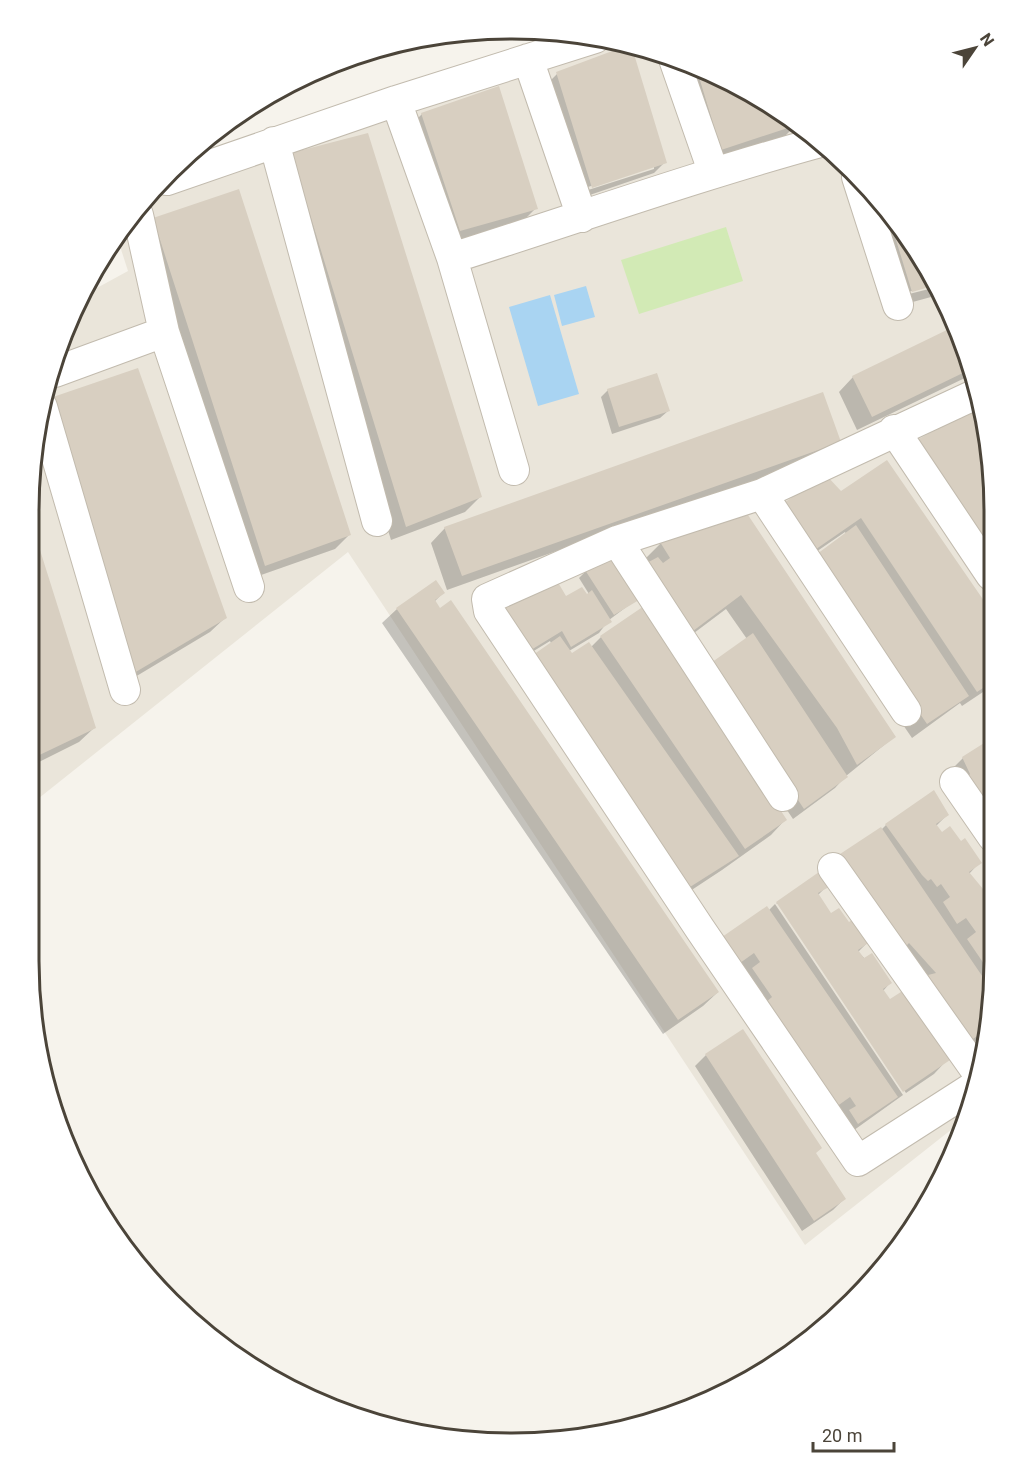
<svg xmlns="http://www.w3.org/2000/svg" width="1023" height="1472" font-family="Roboto,sans-serif">
  <style>
    .residential { fill: #eae5da }
    .green { fill: #d2eab5 }
    .water { fill: #a9d4f2 }
    .shadow { fill: #0003; fill-rule: evenodd }
    .building { fill: #d8cfc1 }
    .lines { fill: none; stroke-linecap: round; stroke-linejoin: round }
    .minor-casing { stroke: #c2bbae; stroke-width: 32 }
    .minor { stroke: #fff; stroke-width: 30 }
    .rim { fill: none; stroke: #4b4439; stroke-width: 3 }
  </style>
  <rect width="100%" height="100%" fill="#f6f3ec"/>
  <!-- residential -->
  <path class="residential" d="M579,35L636,45L725,78L805,128L874,193L945,298L990,448L993,992L978,1085L966,1118L805,1245L348,552L29,806V511L38,417L84,295L128,271L118,240L173,173Z"/>
  <!-- green -->
  <path class="green" d="M726,227L743,281L639,314L621,260Z"/>
  <!-- water -->
  <path class="water" d="M586,286L595,317L562,326L554,295Z
    M550,295L579,394L538,406L509,307Z"/>
  <!-- shadow -->
  <path class="shadow" d="M680,61L725,78L796,125L785,136L710,160Z
    M557,74L665,162L654,173L581,198L546,85ZM654,165V169L585,191V188Z
    M422,114L536,208L521,223L446,245L407,129Z
    M292,154L480,497L465,512L391,540L277,169Z
    M874,193L935,284L905,293V295L937,287L942,294L898,306Z
    M154,220L349,535L335,549L250,579L139,234Z
    M954,328L969,376L857,430L839,392L853,377Z
    M608,390L668,411L660,418L612,434L601,397Z
    M978,408L990,448L991,583Z
    M39,414L225,618L210,632L120,686Z
    M839,441L824,456L447,590L431,543L445,528Z
    M886,462L991,613L992,686L962,706L960,703L912,738L799,573L846,534L845,532L794,567L840,493Z
    M745,514L894,737L846,776L835,788L793,819L698,678L747,639L726,609L674,648L646,558L661,543Z
    M29,519L94,728L79,742L29,767Z
    M586,571L637,599L609,620L599,633L569,651L572,655L591,647L601,637L643,608L785,820L771,835L722,870L675,901L550,641L519,660L566,598L589,594L579,578Z
    M443,593L434,602L718,992L703,1006L663,1034L382,623L397,609Z
    M992,740L993,861L950,798L948,773L963,758Z
    M947,815L936,826L941,834L960,843L980,862L969,874L993,903V992L987,1033L948,1059L934,1074L906,1093L779,904H776L819,874L827,886L818,895L831,915L848,924L856,919L881,830L886,825ZM871,939L917,1012L889,1001L883,991L890,983L858,952Z
    M775,904L903,1095L843,1138L738,967L768,911Z
    M706,1055L844,1199L833,1210L802,1231L695,1066Z"/>
  <!-- building -->
  <path class="building" d="M631,44L667,163L592,188L556,72Z
    M696,67L725,78L797,125L721,150Z
    M499,86L538,209L460,231L421,113Z
    M368,133L482,497L406,527L291,153Z
    M239,189L351,535L265,566L153,218Z
    M888,214L936,285L912,292Z
    M953,327L967,371L872,417L852,376Z
    M138,368L227,618L134,673L53,397Z
    M657,373L670,411L619,427L607,389Z
    M823,392L841,442L462,576L444,527Z
    M978,407L990,448L991,557L915,441Z
    M887,460L991,611L992,682L977,692L861,518L809,554L782,504L826,475L841,491Z
    M746,512L896,737L857,765L837,728L741,595L689,634L643,565L658,557L663,563L670,558L660,542Z
    M29,515L96,728L29,760Z
    M856,525L969,696L927,724L813,557Z
    M610,554L639,600L614,615L585,570Z
    M553,574L566,596L582,587L587,594L592,590L612,622L571,647L562,631L531,650L503,605Z
    M436,580L445,593L435,600L440,608L451,600L719,992L678,1020L396,608Z
    M644,606L787,820L745,849L600,636Z
    M753,633L848,777L804,809L708,665Z
    M560,636L572,653L589,642L739,856L690,887L533,655Z
    M992,738L993,825L964,782L970,774L962,757Z
    M934,790L949,815L936,824L942,832L950,826L961,841L965,838L982,863L969,872L993,901V977L967,939L976,932L966,918L957,924L943,902L950,897L941,884L937,887L931,879L928,881L922,875L885,824Z
    M881,827L993,992L987,1029L963,1046L928,975L936,973L909,943L902,950L837,856Z
    M819,872L829,887L818,893L831,913L839,908L849,922L856,917L871,941L858,950L864,958L872,953L892,983L883,989L890,999L904,990L950,1060L903,1092L776,902Z
    M767,906L898,1097L858,1124L849,1110L856,1106L850,1097L836,1107L765,1003L772,997L752,968L760,962L754,953L740,963L722,937Z
    M743,1029L822,1148L816,1153L846,1199L814,1221L705,1054Z"/>
  <g class="lines">
    <!-- minor casing -->
    <g class="minor-casing">
      <path id="minor" d="M528,59L582,217
        M674,59L713,171
        M396,101L452,258L514,470
        M274,142L377,521
        M857,177L898,305
        M167,180L396,101L595,38
        M138,215L164,332L249,587
        M452,258C575,219 696,176 820,142
        M55,372L164,332
        M974,395L762,494L617,541L487,599L489,611L700,929L858,1161L978,1084
        M42,407L125,690
        M894,430L991,575
        M762,494L906,711
        M617,541L783,796
        M955,782L993,837
        M833,868L980,1076"/>
    </g>
    <!-- minor -->
    <use href="#minor" class="minor"/>
  </g>
  <!-- crop -->
  <path d="M0 0H1023V1472H0ZM511 39H512A472 472 0 0 1 984 511V961A472 472 0 0 1 512 1433H511A472 472 0 0 1 39 961V511A472 472 0 0 1 511 39Z" fill="#fff" fill-rule="evenodd"/>
  <path class="rim" d="M511 39H512A472 472 0 0 1 984 511V961A472 472 0 0 1 512 1433H511A472 472 0 0 1 39 961V511A472 472 0 0 1 511 39Z"/>
  <!-- north arrow -->
  <g transform="translate(975 48) rotate(55)" stroke="#ffffff" stroke-width="4.5" paint-order="stroke">
  <path d="M0-4.5L10 22L0 15L-10 22Z" fill="#4b4439"/>
  <text y="-9" font-size="16" font-weight="bold" text-anchor="middle" fill="#4b4439">N</text>
  </g>
  <!-- scale -->
  <path d="M813 1442v9h81v-9" fill="none" stroke="#4b4439" stroke-width="3"/>
  <text x="822" y="1442" font-size="18" fill="#4b4439" stroke="#ffffff" stroke-width="4.5" paint-order="stroke">20 m</text>
</svg>
